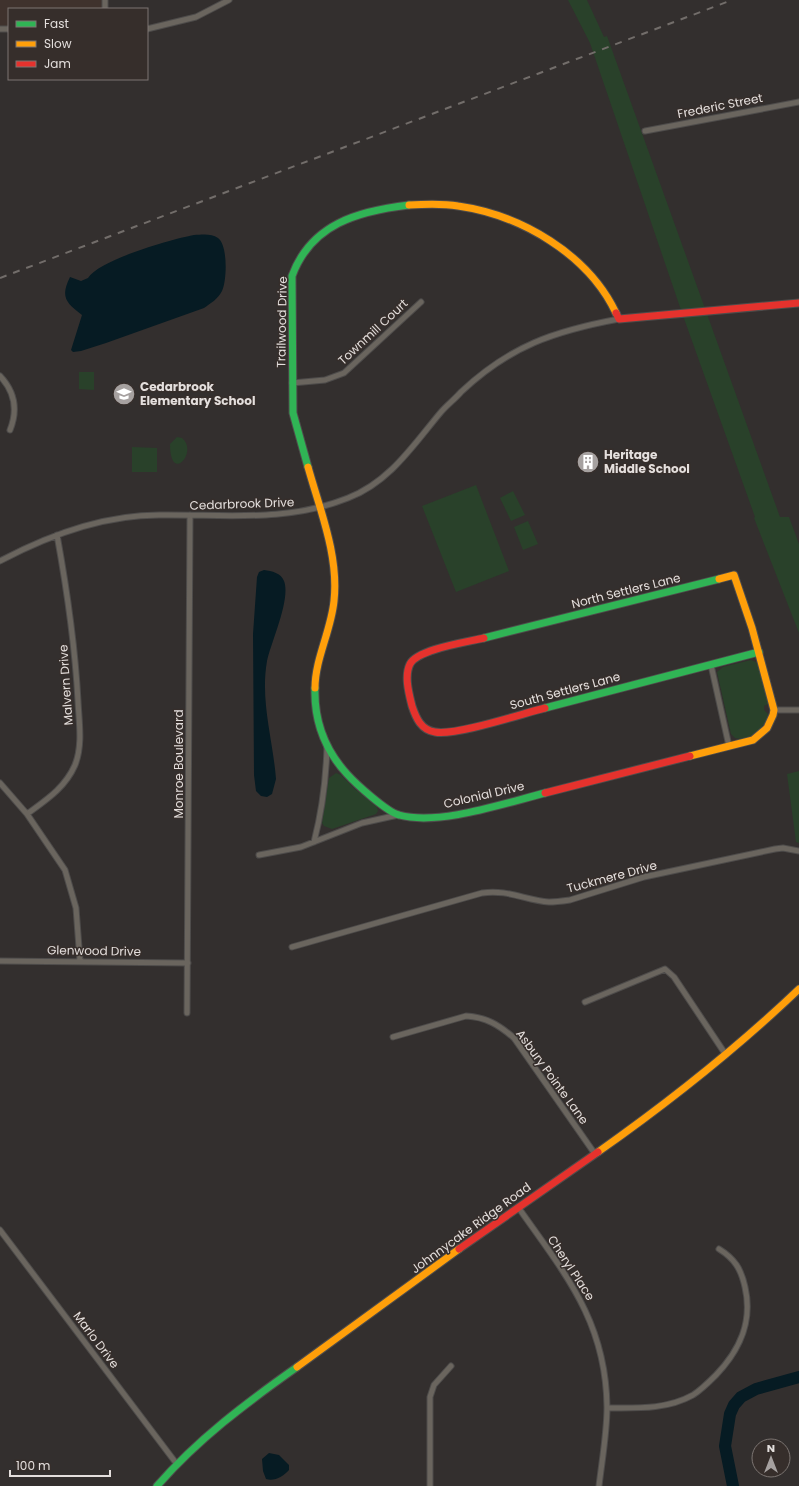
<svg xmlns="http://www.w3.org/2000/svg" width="799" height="1486" font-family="Poppins,sans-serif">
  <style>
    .built { fill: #3f322d }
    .green { fill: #29412a }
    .water { fill: #061b23 }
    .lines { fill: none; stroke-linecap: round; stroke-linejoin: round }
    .river { stroke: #061b23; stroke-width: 12 }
    .street-casing { stroke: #4e4c4b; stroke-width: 7 }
    .fast-casing { stroke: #4e4c4b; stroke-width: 9 }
    .slow-casing { stroke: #4e4c4b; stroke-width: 9 }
    .jam-casing { stroke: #4e4c4b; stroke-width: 9 }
    .street { stroke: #6a655e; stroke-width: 5 }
    .fast { stroke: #30b455; stroke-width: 7 }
    .slow { stroke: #ff9f0a; stroke-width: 7 }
    .jam { stroke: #e5322d; stroke-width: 7 }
    .rail { stroke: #726d6a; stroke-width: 2; stroke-dasharray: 7 7; stroke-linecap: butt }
    .labels { text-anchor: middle; stroke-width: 3; stroke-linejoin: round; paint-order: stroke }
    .street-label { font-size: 12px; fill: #e4dfdd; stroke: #362e2b }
    .poi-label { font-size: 12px; font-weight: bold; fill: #e4dfdd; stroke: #362e2b; text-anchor: start }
  </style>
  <rect width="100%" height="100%" fill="#332f2e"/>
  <!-- built -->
  <path class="built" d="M0,0H105V9H9V29H0Z"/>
  <!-- green -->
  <path class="green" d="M568,0H587L604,37L607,36L780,517H789L799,544V633L754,518L755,517L682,313L590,43Z
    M79,372H94V390L79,389Z
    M177,437L182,438C199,452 170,485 170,444Z
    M132,447L157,448V472H132Z
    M476,485L509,571L456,592L422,506Z
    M513,491L525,515L511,521L500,498Z
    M528,521L538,544L523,550L514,527Z
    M751,660L756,662L758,665L768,704L764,706V710L768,714C765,729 751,742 735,738L731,734L717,672L723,667Z
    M799,771V843L796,842L787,774Z
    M336,773L341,775L356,790L376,804L378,811L376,814L332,829L324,826L322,823L329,778Z"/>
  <!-- water -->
  <path class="water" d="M194,235C201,235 211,233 218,238C228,245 227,281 222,291C218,299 211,303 204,308L106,343L81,351L73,352L71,350L82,315C66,303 60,297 70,277L81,281L88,278C99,260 172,239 194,235Z
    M264,570C272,571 281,573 284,581C291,599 271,642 267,661C260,701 273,740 276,779L272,794L267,797L261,796L256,791L254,775L253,634L257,577L259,572Z
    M269,1453L279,1455L289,1465V1470C284,1476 274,1482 266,1479L263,1471L262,1459Z"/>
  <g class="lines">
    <!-- river -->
    <path class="river" d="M733,1486L725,1446L730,1414L734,1405L741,1397L756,1389L799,1377"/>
    <!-- street casing -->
    <g class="street-casing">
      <path id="street" d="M105,9V0
        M0,29H9
        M147,29L196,17L229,0
        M645,131L799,102
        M0,376C15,392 18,410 10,430
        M292,383L325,380L344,373L421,302
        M0,561C49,535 103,515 159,515C224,514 286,523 348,498C390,482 414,444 441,412C447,405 455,399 461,392C510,346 554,331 619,319
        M711,665L729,746
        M774,710H799
        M0,783L27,814L65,870L76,908L80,961
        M27,814C46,800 65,788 75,765C83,745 79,722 78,701C75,645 67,590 57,535
        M314,842C322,811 326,780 327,747
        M259,855L301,847L362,823L398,815
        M292,947L482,893C507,889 525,900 549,902C556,902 563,901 570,900L644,877L775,849L783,848L799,851
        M0,961L188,963
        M585,1002L665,969L674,977L726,1055
        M187,1013L190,515
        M393,1037L466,1016C486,1017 499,1025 514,1038L595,1154
        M518,1207C565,1274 606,1321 607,1407C607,1433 602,1460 599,1486
        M0,1230L176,1463
        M607,1408C636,1408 666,1410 693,1395C701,1390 709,1382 716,1375C740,1350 753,1322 745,1287C741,1269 735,1259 719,1249
        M430,1486V1397L434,1385L451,1366"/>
    </g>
    <!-- fast casing -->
    <g class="fast-casing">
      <path id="fast" d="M308,467L293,413L292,276C311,224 358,211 409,205
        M484,638L719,579
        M315,688C314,720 325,750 347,774C356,784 387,812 399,815C439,826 505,803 545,793
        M545,708L759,652
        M157,1486C198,1439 246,1403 297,1367"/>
    </g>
    <!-- slow casing -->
    <g class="slow-casing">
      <path id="slow" d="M409,205C425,204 441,203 458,206C521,215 588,254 616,313
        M308,467C320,510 339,556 334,601C331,631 315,659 315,688
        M690,756L753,740L767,728L773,715L774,710L752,628L734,575L719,579
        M598,1152C669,1102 736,1049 799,989
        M297,1367L459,1249"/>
    </g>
    <!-- jam casing -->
    <g class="jam-casing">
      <path id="jam" d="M616,313L619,319L799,303
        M484,638C468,642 418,649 410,664C404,676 409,694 412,706C416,718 421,730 435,732C455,736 521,714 545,708
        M545,793L690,756
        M459,1249L598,1152"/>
    </g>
    <!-- street -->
    <use href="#street" class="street"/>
    <!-- fast -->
    <use href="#fast" class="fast"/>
    <!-- slow -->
    <use href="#slow" class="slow"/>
    <!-- jam -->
    <use href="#jam" class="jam"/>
    <!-- rail -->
    <path class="rail" d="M0,278L732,0"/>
  </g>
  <!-- icons -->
  <defs>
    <g id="school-disc" transform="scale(1.15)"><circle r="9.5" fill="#a6a1a0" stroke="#362e2b"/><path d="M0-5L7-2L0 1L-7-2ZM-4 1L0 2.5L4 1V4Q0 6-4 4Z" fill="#fff"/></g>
    <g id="building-disc" transform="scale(1.15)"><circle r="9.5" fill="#a6a1a0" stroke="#362e2b"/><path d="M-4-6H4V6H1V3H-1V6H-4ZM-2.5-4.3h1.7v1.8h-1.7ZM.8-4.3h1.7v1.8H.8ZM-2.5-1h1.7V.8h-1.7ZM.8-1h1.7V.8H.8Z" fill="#fff"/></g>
  </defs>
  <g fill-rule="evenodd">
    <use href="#school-disc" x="124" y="394"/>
    <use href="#building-disc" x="588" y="462"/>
  </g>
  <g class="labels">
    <!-- street labels -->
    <g class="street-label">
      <text transform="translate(720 106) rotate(-11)" y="4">Frederic Street</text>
      <text transform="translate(282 322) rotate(-89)" y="4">Trailwood Drive</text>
      <text transform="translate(373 332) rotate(-43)" y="4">Townmill Court</text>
      <text transform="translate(242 504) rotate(-2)" y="4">Cedarbrook Drive</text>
      <text transform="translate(626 591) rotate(-14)" y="4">North Settlers Lane</text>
      <text transform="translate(66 685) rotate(-94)" y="4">Malvern Drive</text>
      <text transform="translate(565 691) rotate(-15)" y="4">South Settlers Lane</text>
      <text transform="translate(179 764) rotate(-90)" y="4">Monroe Boulevard</text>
      <text transform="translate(484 795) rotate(-13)" y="4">Colonial Drive</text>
      <text transform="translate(612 877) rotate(-15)" y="4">Tuckmere Drive</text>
      <text transform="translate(94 951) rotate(1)" y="4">Glenwood Drive</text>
      <text transform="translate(552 1077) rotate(54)" y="4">Asbury Pointe Lane</text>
      <text transform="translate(471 1228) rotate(-36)" y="4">Johnnycake Ridge Road</text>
      <text transform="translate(571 1268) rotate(57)" y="4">Cheryl Place</text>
      <text transform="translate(96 1340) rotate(53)" y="4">Marlo Drive</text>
    </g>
    <!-- poi labels -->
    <g class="poi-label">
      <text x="140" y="391">Cedarbrook<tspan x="140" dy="14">Elementary School</tspan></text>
      <text x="604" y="459">Heritage<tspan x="604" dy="14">Middle School</tspan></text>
    </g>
  </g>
  <!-- legend -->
  <rect x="8" y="8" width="140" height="72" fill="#362e2b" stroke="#7c7572"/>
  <rect x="16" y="21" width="20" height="6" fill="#30b455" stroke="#7c7572"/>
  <text x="44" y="28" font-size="12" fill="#e4dfdd">Fast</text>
  <rect x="16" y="41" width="20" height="6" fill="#ff9f0a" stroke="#7c7572"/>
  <text x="44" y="48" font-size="12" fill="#e4dfdd">Slow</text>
  <rect x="16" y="61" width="20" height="6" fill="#e5322d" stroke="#7c7572"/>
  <text x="44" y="68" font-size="12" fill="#e4dfdd">Jam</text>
  <!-- north arrow -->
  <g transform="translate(771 1458)"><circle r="19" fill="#362e2b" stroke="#7c7572"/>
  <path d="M0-3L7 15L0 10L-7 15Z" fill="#a6a1a0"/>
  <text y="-6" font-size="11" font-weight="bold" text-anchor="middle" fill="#e4dfdd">N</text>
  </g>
  <!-- scale -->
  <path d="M10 1470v6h100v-6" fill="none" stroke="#e4dfdd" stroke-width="2"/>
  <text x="16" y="1470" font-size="12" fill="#e4dfdd" stroke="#362e2b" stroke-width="3" paint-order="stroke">100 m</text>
</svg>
